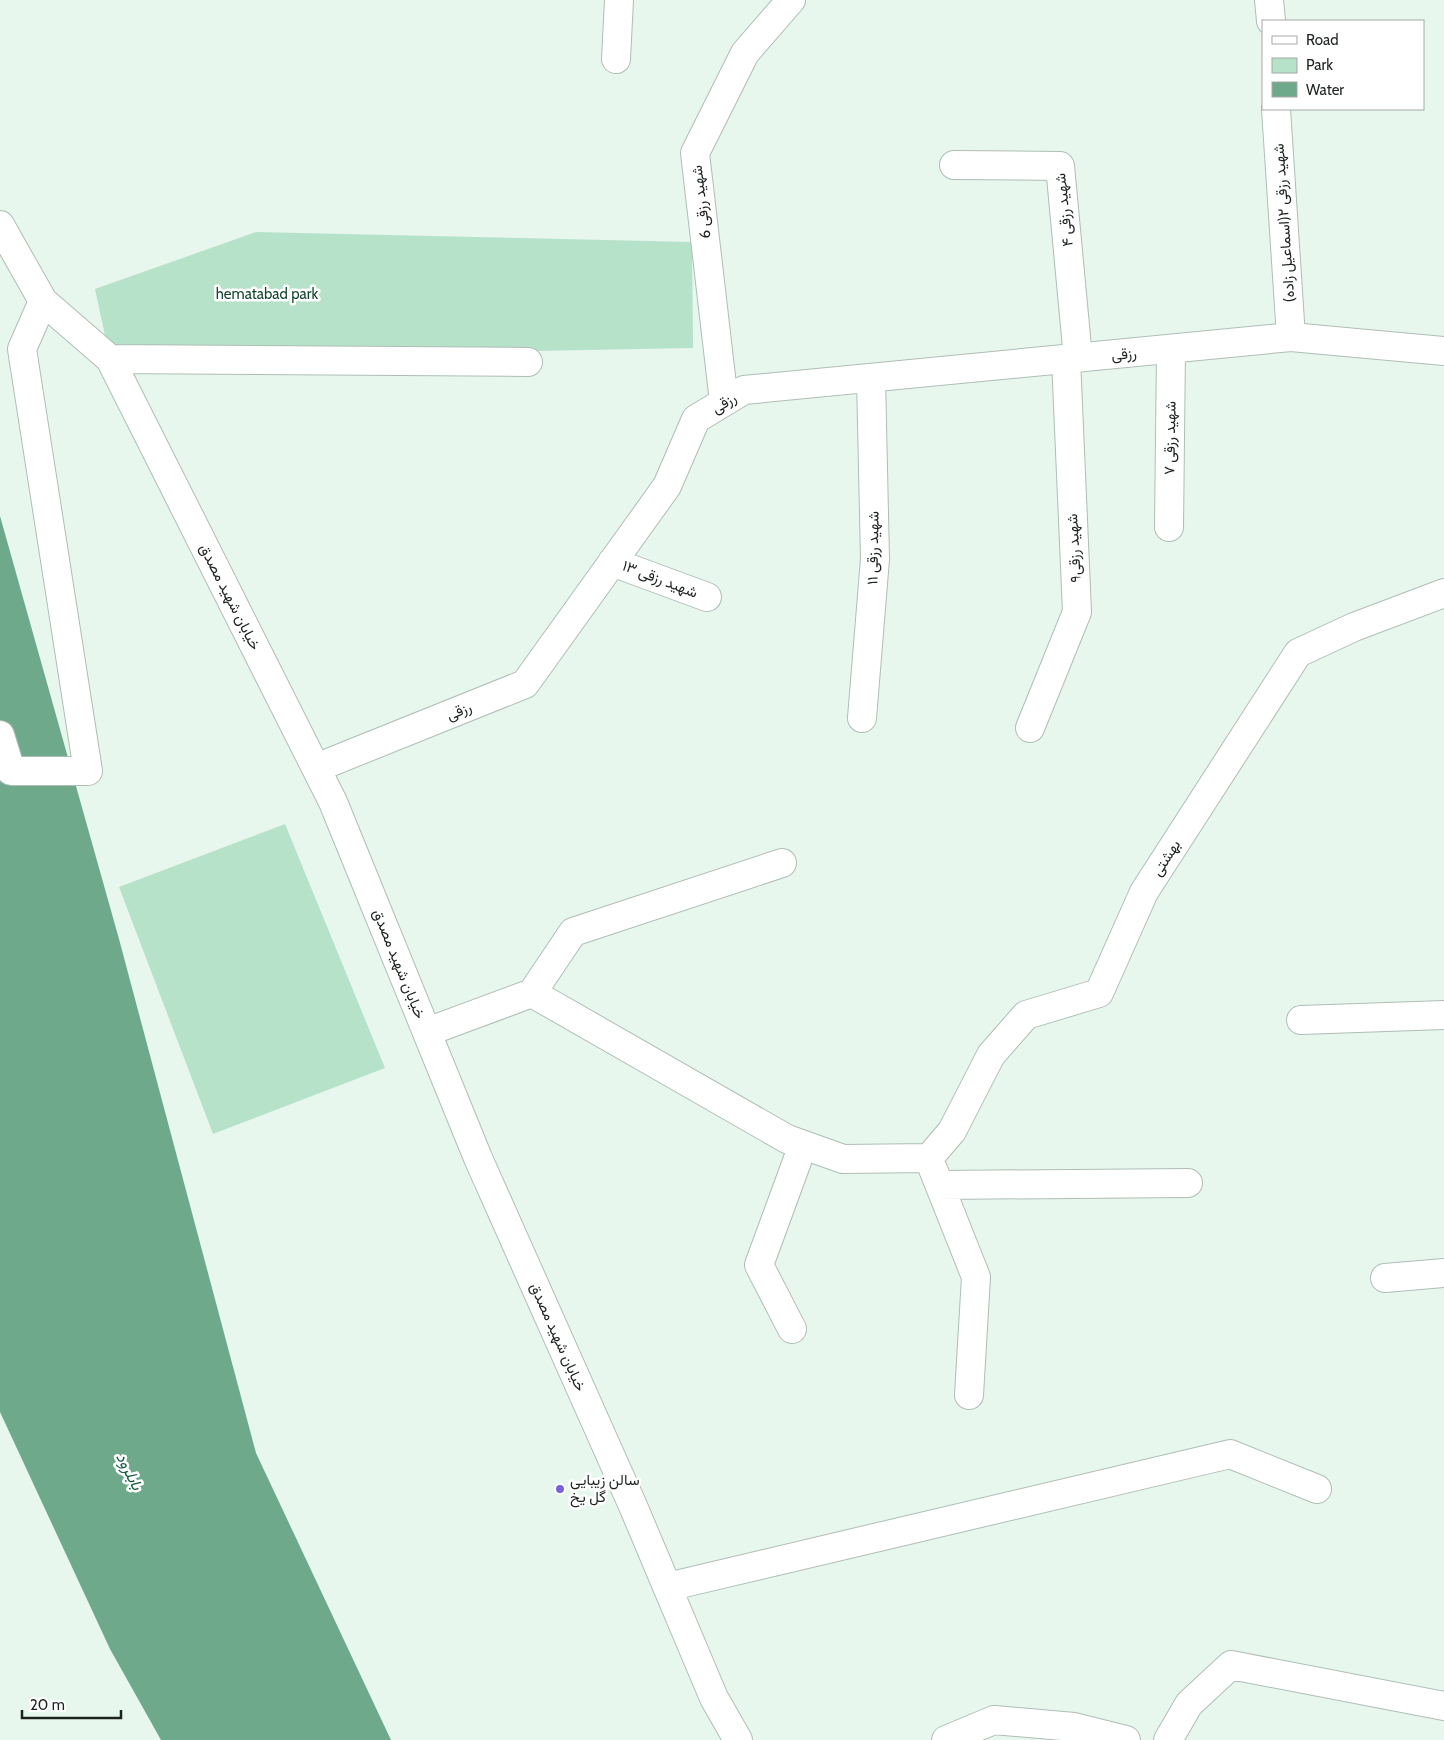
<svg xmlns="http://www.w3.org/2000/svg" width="1444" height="1740" font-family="Cabin,Vazirmatn,sans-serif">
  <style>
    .green { fill: #b6e2ca }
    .water { fill: #6ea98b }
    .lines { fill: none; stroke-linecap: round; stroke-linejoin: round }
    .minor-casing { stroke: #afbeb5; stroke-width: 30 }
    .minor { stroke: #fff; stroke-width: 28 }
    .poi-dot { fill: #7960db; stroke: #fff; stroke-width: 2 }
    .labels { text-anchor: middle; stroke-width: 5; stroke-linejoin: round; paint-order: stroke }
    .street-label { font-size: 15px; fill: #1d231f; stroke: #fff }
    .park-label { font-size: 15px; fill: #174732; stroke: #fff }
    .poi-label { font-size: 15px; fill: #1d231f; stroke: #fff; text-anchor: start }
    .water-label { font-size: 16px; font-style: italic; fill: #165e40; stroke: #fff }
  </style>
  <rect width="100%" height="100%" fill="#e7f7ee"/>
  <!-- green -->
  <path class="green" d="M256,232L692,242L693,348L110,359L95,289Z
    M285,824L385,1068L213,1134L119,887Z"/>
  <!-- water -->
  <path class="water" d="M0,516L119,939L256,1453L391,1740H161L110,1649L0,1412Z"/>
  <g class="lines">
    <!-- minor casing -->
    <g class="minor-casing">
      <path id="minor" d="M1269,0L1271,21
        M616,59L619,0
        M1276,109L1291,337
        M954,165L1060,166L1078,358
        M0,225L43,301L110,359L333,802L478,1158L633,1506L714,1698L738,1740
        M110,359L528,362
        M724,402L695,153L745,53L791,0
        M1169,527L1171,349
        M612,562L707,597
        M862,718L875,559L871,378
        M1030,728L1077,612L1066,359
        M0,735L11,771H88L22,349L43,301
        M316,768L525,684L667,486L696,419L744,390L1291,337L1444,351
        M532,993L573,932L782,863
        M1301,1020L1444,1015
        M427,1032L532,993L787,1139L843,1159L929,1158
        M929,1158L952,1131L991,1055L1026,1015L1099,993L1144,892L1298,653L1354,627L1444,593
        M933,1169L976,1277L969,1395
        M940,1185L1188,1183
        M1385,1278L1444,1273
        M792,1329L759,1265L803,1145
        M667,1587L1230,1454L1317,1489
        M946,1740L994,1720L1074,1727L1126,1740
        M1168,1740L1189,1704L1231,1665L1444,1706"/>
    </g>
    <!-- minor -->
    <use href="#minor" class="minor"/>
  </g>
  <!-- markers -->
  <circle class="poi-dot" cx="560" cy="1489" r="5"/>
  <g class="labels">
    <!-- street labels -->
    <g class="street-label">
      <text transform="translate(701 202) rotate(-97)" y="5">شهید رزقی 6</text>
      <text transform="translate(1064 210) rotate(-96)" y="5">شهید رزقی ۴</text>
      <text transform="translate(1284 223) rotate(-94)" y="5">شهید رزقی ۲(اسماعیل زاده)</text>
      <text transform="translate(1124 354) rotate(-5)" y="5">رزقی</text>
      <text transform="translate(724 403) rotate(-31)" y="5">رزقی</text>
      <text transform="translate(1170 438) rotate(-89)" y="5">شهید رزقی ۷</text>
      <text transform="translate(873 548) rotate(-89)" y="5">شهید رزقی ۱۱</text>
      <text transform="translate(1074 548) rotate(-93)" y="5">شهید رزقی۹</text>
      <text transform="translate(660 579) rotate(21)" y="5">شهید رزقی ۱۳</text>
      <text transform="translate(230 597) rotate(63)" y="5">خیابان شهید مصدق</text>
      <text transform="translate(459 711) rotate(-22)" y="5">رزقی</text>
      <text transform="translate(1166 858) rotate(-57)" y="5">بهشتی</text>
      <text transform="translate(399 964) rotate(68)" y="5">خیابان شهید مصدق</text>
      <text transform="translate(558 1337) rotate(66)" y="5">خیابان شهید مصدق</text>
    </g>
    <!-- park labels -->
    <g class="park-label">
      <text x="267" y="299">hematabad park</text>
    </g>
    <!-- poi labels -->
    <g class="poi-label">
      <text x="570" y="1485">سالن زیبایی<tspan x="570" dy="17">گل یخ</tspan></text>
    </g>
    <!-- water labels -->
    <g class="water-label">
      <text transform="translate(130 1471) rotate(63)" y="6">بابلرود</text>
    </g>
  </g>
  <!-- legend -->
  <rect x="1262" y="20" width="162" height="90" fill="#ffffff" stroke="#a5a7a5"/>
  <rect x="1272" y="36" width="25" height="8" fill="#ffffff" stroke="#a5a7a5"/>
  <text x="1306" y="45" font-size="15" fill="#1d231f">Road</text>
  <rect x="1272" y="58" width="25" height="15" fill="#b6e2ca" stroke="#a5a7a5"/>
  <text x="1306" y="70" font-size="15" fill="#1d231f">Park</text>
  <rect x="1272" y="82" width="25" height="15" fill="#6ea98b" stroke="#a5a7a5"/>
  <text x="1306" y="95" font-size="15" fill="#1d231f">Water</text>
  <!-- scale -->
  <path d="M22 1710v8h99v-8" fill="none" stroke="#1d231f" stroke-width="2.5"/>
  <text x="30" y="1710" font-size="15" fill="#1d231f" stroke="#ffffff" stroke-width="4" paint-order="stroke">20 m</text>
</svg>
